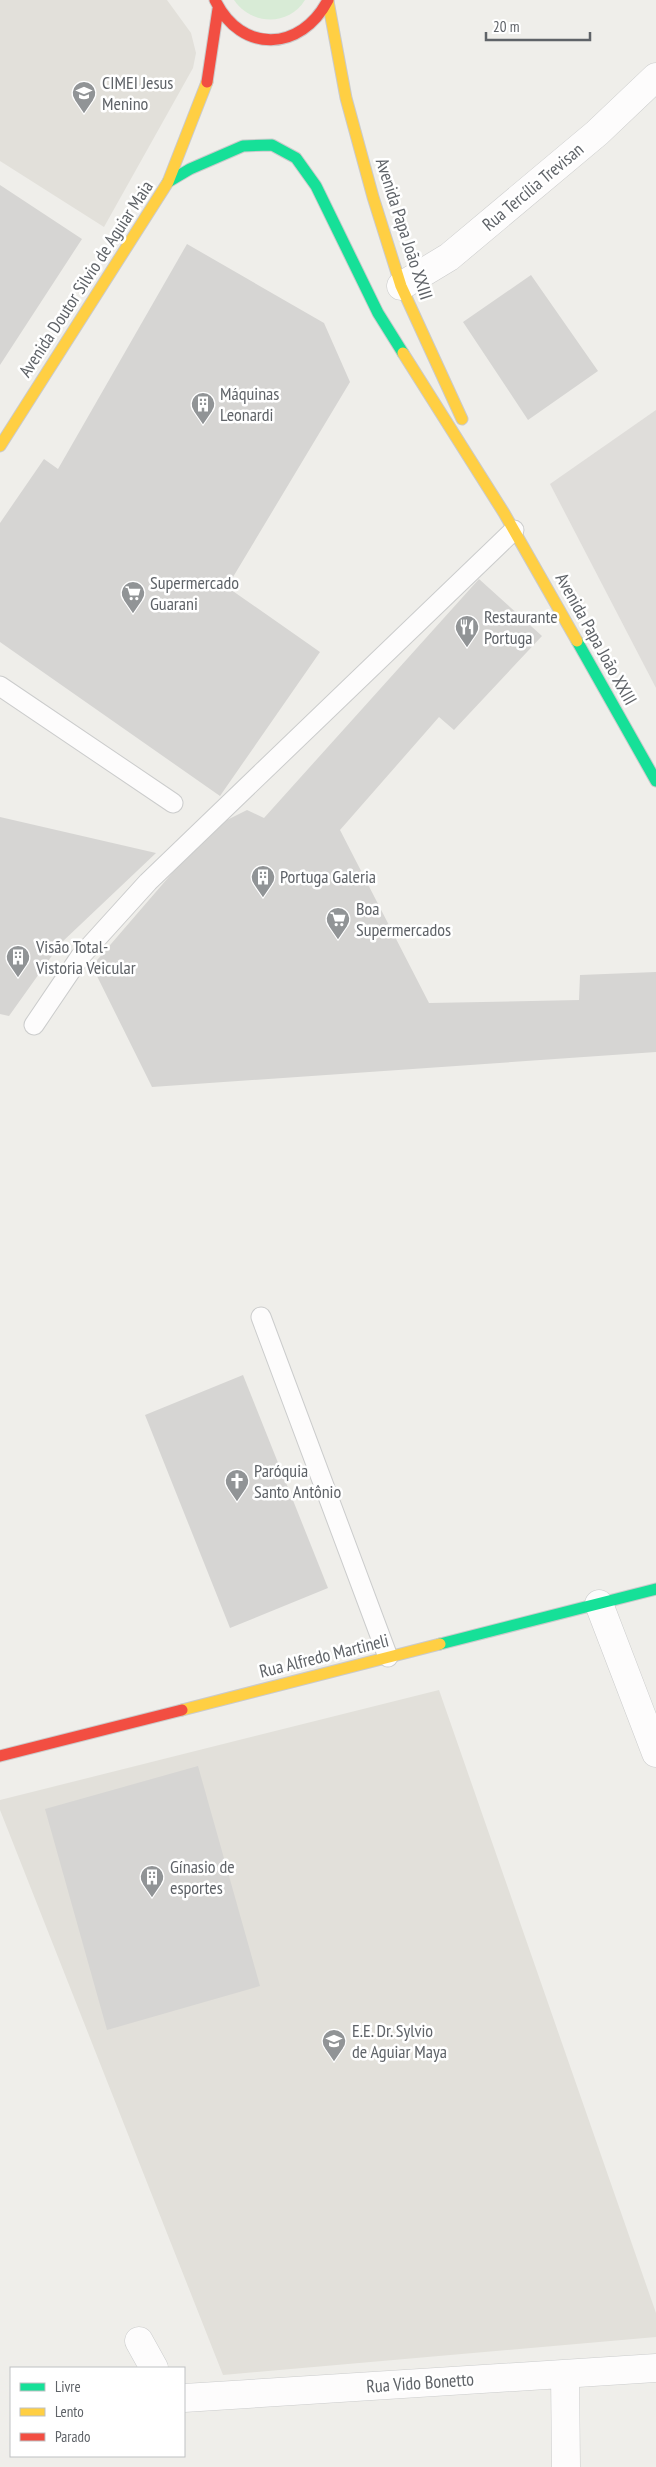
<svg xmlns="http://www.w3.org/2000/svg" width="656" height="2467" font-family="'PT Sans Narrow',sans-serif">
  <style>
    .industrial { fill: #dfddda }
    .education { fill: #e2e0da }
    .green { fill: #d8ebd6 }
    .building { fill: #d6d5d3 }
    .lines { fill: none; stroke-linecap: round; stroke-linejoin: round }
    .lane-casing { stroke: #cbcccc; stroke-width: 21 }
    .street-casing { stroke: #cbcccc; stroke-width: 29 }
    .fast-casing { stroke: #cacacb; stroke-width: 13 }
    .slow-casing { stroke: #cacacb; stroke-width: 13 }
    .jam-casing { stroke: #cacacb; stroke-width: 13 }
    .lane { stroke: #fdfcfc; stroke-width: 19 }
    .street { stroke: #fdfcfc; stroke-width: 28 }
    .fast { stroke: #16e098; stroke-width: 11 }
    .slow { stroke: #ffcf43; stroke-width: 11 }
    .jam { stroke: #f24e42; stroke-width: 11 }
    .labels { text-anchor: middle; stroke-width: 5; stroke-linejoin: round; paint-order: stroke }
    .poi-label { font-size: 18px; fill: #5f6368; stroke: #fff; text-anchor: start }
    .street-label { font-size: 18px; fill: #5f6368; stroke: #fff }
  </style>
  <rect width="100%" height="100%" fill="#efeeea"/>
  <!-- industrial -->
  <path class="industrial" d="M656,410V688L550,484Z"/>
  <!-- education -->
  <path class="education" d="M0,0H167L191,33L196,53L193,68L104,227L0,161Z
    M439,1690L656,2313V2337L223,2375L0,1810V1800Z"/>
  <!-- green -->
  <path class="green" d="M234,0H305C288,27 251,25 234,0Z"/>
  <!-- building -->
  <path class="building" d="M0,185L82,239L0,365Z
    M187,244L324,323L350,382L227,587L320,652L220,796L0,642V523L44,459L58,469Z
    M531,275L598,371L528,420L463,322Z
    M479,579L542,636L454,730L439,717L340,830L429,1003L579,1000L580,975L656,972V1052L152,1087L92,966L211,828L247,810L264,818Z
    M0,817L156,853L61,943L9,1016L0,1014Z
    M243,1375L328,1588L230,1628L145,1415Z
    M198,1766L260,1986L107,2030L45,1809Z"/>
  <g class="lines">
    <!-- lane casing -->
    <g class="lane-casing">
      <path id="lane" d="M0,686L173,803
        M34,1025L80,957L148,882L514,530
        M261,1317L388,1657"/>
    </g>
    <!-- street casing -->
    <g class="street-casing">
      <path id="street" d="M401,286L449,257L597,133L656,77
        M599,1604L656,1753
        M139,2341L154,2368
        M565,2374L566,2467
        M184,2398L656,2368"/>
    </g>
    <!-- fast casing -->
    <g class="fast-casing">
      <path id="fast" d="M168,182L190,169L243,146L272,145L296,158L316,186L378,313L403,353
        M577,641L656,781
        M440,1644L656,1589"/>
    </g>
    <!-- slow casing -->
    <g class="slow-casing">
      <path id="slow" d="M328,1L346,98L373,197L401,286L462,419
        M403,353L504,513L577,641
        M0,446L168,182L207,82
        M182,1710L440,1644"/>
    </g>
    <!-- jam casing -->
    <g class="jam-casing">
      <path id="jam" d="M215,0C241,54 301,52 328,0
        M207,82L218,9
        M0,1756L182,1710"/>
    </g>
    <!-- lane -->
    <use href="#lane" class="lane"/>
    <!-- street -->
    <use href="#street" class="street"/>
    <!-- fast -->
    <use href="#fast" class="fast"/>
    <!-- slow -->
    <use href="#slow" class="slow"/>
    <!-- jam -->
    <use href="#jam" class="jam"/>
  </g>
  <!-- icons -->
  <defs>
    <g id="school-pin" transform="scale(1.25)"><path d="M0 17L-7.5 6A9.5 9.5 0 1 1 7.5 6Z" fill="#919496" stroke="#fff"/><path d="M0-5L7-2L0 1L-7-2ZM-4 1L0 2.5L4 1V4Q0 6-4 4Z" fill="#fff"/></g>
    <g id="building-pin" transform="scale(1.25)"><path d="M0 17L-7.5 6A9.5 9.5 0 1 1 7.5 6Z" fill="#919496" stroke="#fff"/><path d="M-4-6H4V6H1V3H-1V6H-4ZM-2.5-4.3h1.7v1.8h-1.7ZM.8-4.3h1.7v1.8H.8ZM-2.5-1h1.7V.8h-1.7ZM.8-1h1.7V.8H.8Z" fill="#fff"/></g>
    <g id="supermarket-pin" transform="scale(1.25)"><path d="M0 17L-7.5 6A9.5 9.5 0 1 1 7.5 6Z" fill="#919496" stroke="#fff"/><path d="M-6-5.5h2.5l.6 2H6L4.5 2H-2.5L-4.4-4H-6ZM-1.5 3.2a1.3 1.3 0 1 0 .1 0ZM3 3.2a1.3 1.3 0 1 0 .1 0Z" fill="#fff"/></g>
    <g id="restaurant-pin" transform="scale(1.25)"><path d="M0 17L-7.5 6A9.5 9.5 0 1 1 7.5 6Z" fill="#919496" stroke="#fff"/><path d="M-5-6h1v4h1v-4h1v4h1v-4h1v5L-1.5 .5V6h-2V.5L-5-1ZM5-6V6H3V1.5H1.5Q1.5-4 5-6Z" fill="#fff"/></g>
    <g id="church-pin" transform="scale(1.25)"><path d="M0 17L-7.5 6A9.5 9.5 0 1 1 7.5 6Z" fill="#919496" stroke="#fff"/><path d="M-1.2-6h2.4v3.5h3.3v2.4h-3.3V6h-2.4V-.1h-3.3v-2.4h3.3Z" fill="#fff"/></g>
  </defs>
  <g fill-rule="evenodd">
    <use href="#school-pin" x="84" y="93"/>
    <use href="#building-pin" x="203" y="404"/>
    <use href="#supermarket-pin" x="133" y="593"/>
    <use href="#restaurant-pin" x="467" y="627"/>
    <use href="#building-pin" x="263" y="877"/>
    <use href="#supermarket-pin" x="338" y="919"/>
    <use href="#building-pin" x="18" y="957"/>
    <use href="#church-pin" x="237" y="1481"/>
    <use href="#building-pin" x="152" y="1877"/>
    <use href="#school-pin" x="334" y="2041"/>
  </g>
  <g class="labels">
    <!-- poi labels -->
    <g class="poi-label">
      <text x="102" y="89">CIMEI Jesus<tspan x="102" dy="21">Menino</tspan></text>
      <text x="220" y="400">Máquinas<tspan x="220" dy="21">Leonardi</tspan></text>
      <text x="150" y="589">Supermercado<tspan x="150" dy="21">Guarani</tspan></text>
      <text x="484" y="623">Restaurante<tspan x="484" dy="21">Portuga</tspan></text>
      <text x="280" y="883">Portuga Galeria</text>
      <text x="356" y="915">Boa<tspan x="356" dy="21">Supermercados</tspan></text>
      <text x="36" y="953">Visão Total-<tspan x="36" dy="21">Vistoria Veicular</tspan></text>
      <text x="254" y="1477">Paróquia<tspan x="254" dy="21">Santo Antônio</tspan></text>
      <text x="170" y="1873">Gínasio de<tspan x="170" dy="21">esportes</tspan></text>
      <text x="352" y="2037">E.E. Dr. Sylvio<tspan x="352" dy="21">de Aguiar Maya</tspan></text>
    </g>
    <!-- street labels -->
    <g class="street-label">
      <text transform="translate(533 187) rotate(-40)" y="6">Rua Tercília Trevisan</text>
      <text transform="translate(404 229) rotate(72)" y="6">Avenida Papa João XXIII</text>
      <text transform="translate(86 279) rotate(-57)" y="6">Avenida Doutor Silvio de Aguiar Maia</text>
      <text transform="translate(596 639) rotate(61)" y="6">Avenida Papa João XXIII</text>
      <text transform="translate(324 1656) rotate(-14)" y="6">Rua Alfredo Martineli</text>
      <text transform="translate(420 2383) rotate(-4)" y="6">Rua Vido Bonetto</text>
    </g>
  </g>
  <!-- legend -->
  <rect x="10" y="2367" width="175" height="90" fill="#ffffff" stroke="#bfc1c3"/>
  <rect x="20" y="2383" width="25" height="8" fill="#16e098" stroke="#bfc1c3"/>
  <text x="55" y="2392" font-size="15" fill="#5f6368">Livre</text>
  <rect x="20" y="2408" width="25" height="8" fill="#ffcf43" stroke="#bfc1c3"/>
  <text x="55" y="2417" font-size="15" fill="#5f6368">Lento</text>
  <rect x="20" y="2433" width="25" height="8" fill="#f24e42" stroke="#bfc1c3"/>
  <text x="55" y="2442" font-size="15" fill="#5f6368">Parado</text>
  <!-- scale -->
  <path d="M486 32v8h104v-8" fill="none" stroke="#5f6368" stroke-width="2.5"/>
  <text x="493" y="32" font-size="15" fill="#5f6368" stroke="#ffffff" stroke-width="4" paint-order="stroke">20 m</text>
</svg>
